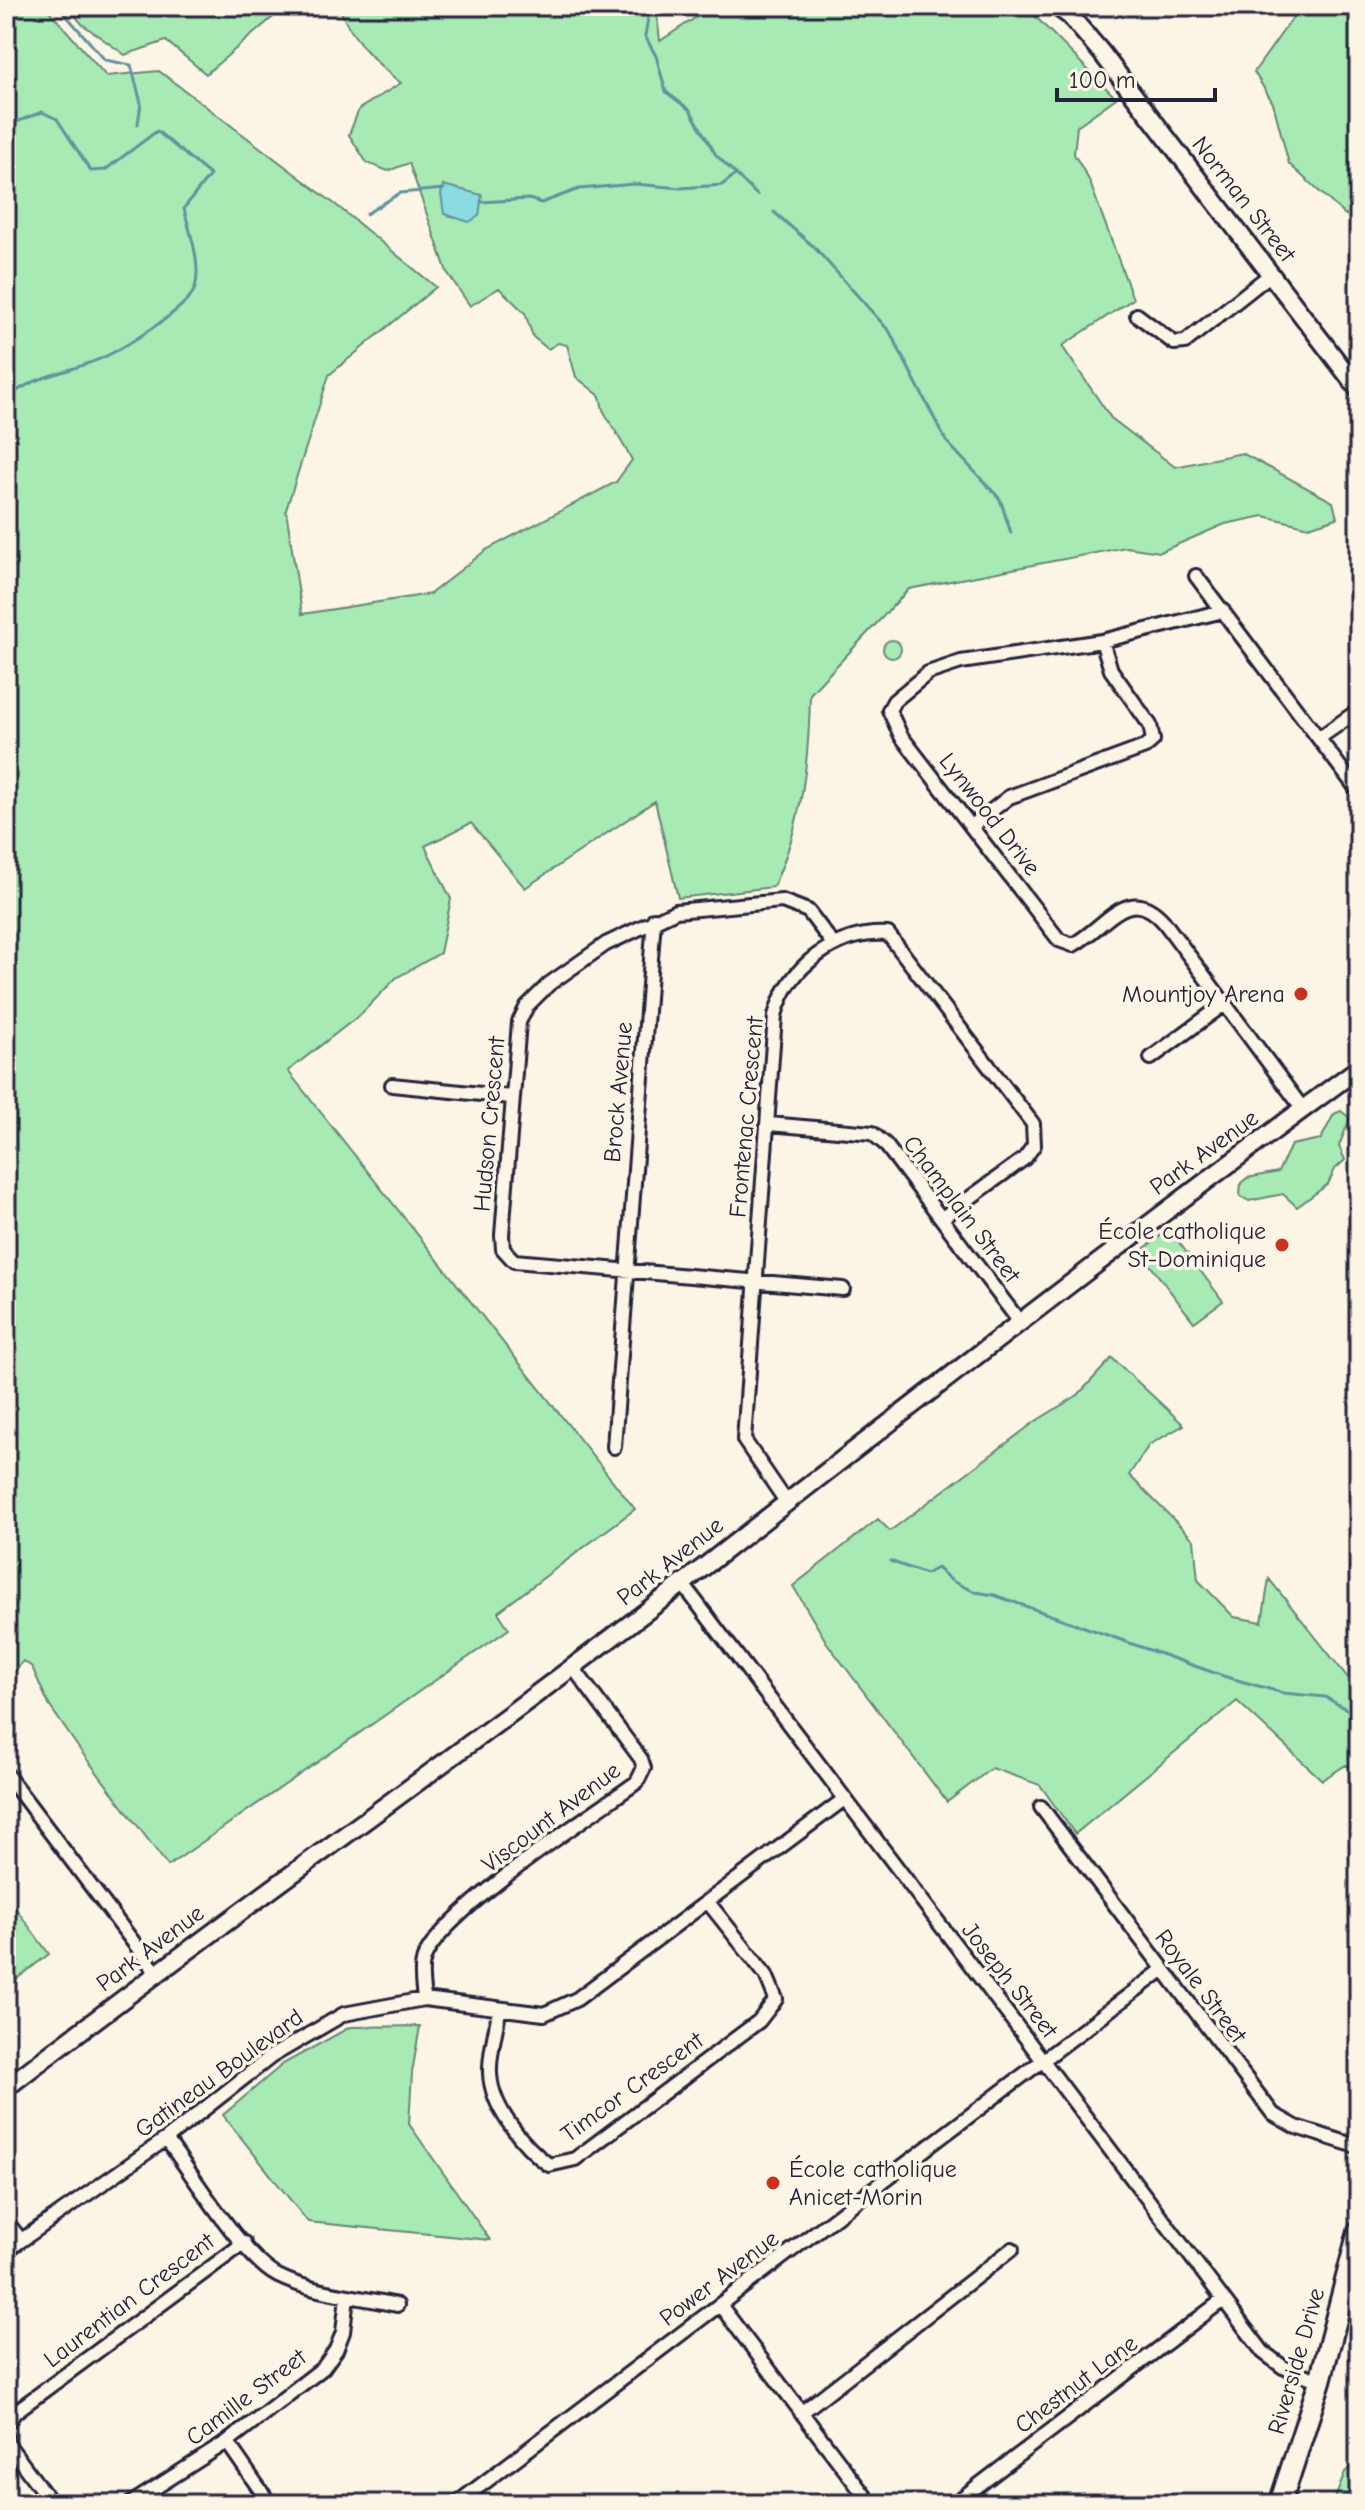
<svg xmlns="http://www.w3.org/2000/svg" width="1365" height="2510" font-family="'Comic Neue',sans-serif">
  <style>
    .green { fill: #a8eab3; stroke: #658677; stroke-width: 2 }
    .water { fill: #8adce0; stroke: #60929e; stroke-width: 2 }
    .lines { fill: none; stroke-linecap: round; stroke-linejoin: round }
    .stream { stroke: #60929e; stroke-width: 3 }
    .minor-casing { stroke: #22223b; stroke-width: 18 }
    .tertiary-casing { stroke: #22223b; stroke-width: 22 }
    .primary-casing { stroke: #22223b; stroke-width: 26 }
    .minor { stroke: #fcf5e5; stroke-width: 12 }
    .tertiary { stroke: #fcf5e5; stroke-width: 16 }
    .primary { stroke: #fcf5e5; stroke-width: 20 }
    .poi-dot { fill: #c8321e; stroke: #fcf5e5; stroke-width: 3 }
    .labels { text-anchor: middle; stroke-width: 7; stroke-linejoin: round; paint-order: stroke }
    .street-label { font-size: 24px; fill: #22223b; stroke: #fcf5e5 }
    .poi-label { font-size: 24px; fill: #22223b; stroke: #fcf5e5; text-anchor: end }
  </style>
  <rect width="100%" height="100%" fill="#fcf5e5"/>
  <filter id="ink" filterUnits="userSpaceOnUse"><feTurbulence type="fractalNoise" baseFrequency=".0125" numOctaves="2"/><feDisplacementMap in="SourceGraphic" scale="16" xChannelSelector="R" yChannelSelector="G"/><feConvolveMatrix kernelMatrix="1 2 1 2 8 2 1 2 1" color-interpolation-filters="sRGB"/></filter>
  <g filter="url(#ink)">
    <!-- green -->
    <path class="green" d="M6,6H45L106,76L159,71L336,205L436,287L329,375L286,510L302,614L430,594L486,550L616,482L632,460L603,410L600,396L576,377L567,345L558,343L548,349L533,337L525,313L499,288L470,306L447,272L409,163L388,171L367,163L349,135L359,109L401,83C378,66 347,33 339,6H656L660,41L713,6H1025L1116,98L1077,126L1074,154L1089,180L1133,299L1062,346L1111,418L1175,467L1242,453L1333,502L1337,518L1309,527L1264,516L1225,524L1160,552L1126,547L909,589L810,694C809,761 802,826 773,887L678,898L655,801L525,888L471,823L425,846L451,899L440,953L396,978L361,1014L288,1071L635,1509L498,1612L509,1629L168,1866L80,1750L49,1705L32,1667L23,1661L6,1683Z
      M67,6H286L206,74L166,41L125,55L82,24Z
      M1301,6H1359V222L1344,214L1289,164L1273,103L1254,72Z
      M883 649a9 9 0 1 1 18 0a9 9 0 1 1-18 0Z
      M1341,1111L1350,1118L1339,1146L1345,1160L1335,1169L1328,1184L1297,1207L1283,1194L1249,1201L1240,1196L1241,1183L1247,1178L1278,1172L1291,1145L1321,1139L1334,1114Z
      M1169,1229L1223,1301L1194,1322L1140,1252Z
      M1112,1358L1184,1425L1149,1445L1129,1475L1194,1540L1198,1580L1234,1617L1262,1622L1269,1579L1353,1684L1359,1681V1773L1346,1765L1322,1780L1237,1701L1075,1834L1040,1785L992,1768L947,1802L827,1643L793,1586L878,1519L890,1531L1036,1421L1078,1395Z
      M6,1895L49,1954L6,1987Z
      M420,2026L412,2073L409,2124L490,2240L308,2222L223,2115L283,2064L350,2027Z
      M1359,2460V2504H1333L1345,2472Z"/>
    <!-- water -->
    <path class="water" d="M443,185L482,195L479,216L469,222L444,214L441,194Z"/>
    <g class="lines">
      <!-- stream -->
      <path class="stream" d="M58,6L105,60L131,65L141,103L138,124
        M643,6L648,18L645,36L656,56L666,92L690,110L716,155L757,195
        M6,126L42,112L57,119L91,171L105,170L157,131L210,175L184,208C189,231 202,263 195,288C189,308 122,349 102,358C71,372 30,376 6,400
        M481,202L529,199L541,203L579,189L634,184L681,188L722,185L736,174
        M774,212L814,247L890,332L946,441L1000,499L1011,533
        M366,214L400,193L444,189
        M890,1561L926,1574L937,1568L952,1581L975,1592L994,1595L1223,1676L1283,1693L1325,1697L1359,1716"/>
      <!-- minor casing -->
      <g class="minor-casing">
        <path id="minor" d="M1137,315L1174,343L1185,342L1271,274
          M1196,576L1359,792
          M1223,611L1102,641L961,662L928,673L894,701L889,710L901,736L1059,940L1073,945C1108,925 1129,882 1164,922L1303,1109
          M1319,738L1359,710
          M972,826L1009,797L1145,747L1153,740L1150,725L1111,670L1102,641
          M833,944L808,911L782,901L676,911L606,944L549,984L527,1006L519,1022L502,1235L503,1249L514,1261L843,1289
          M1151,1058L1223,1005
          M1348,1075L1359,1089
          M392,1085L511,1097
          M769,1124L872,1133L885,1144L1019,1321
          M1359,1299V1305
          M614,1447L654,919
          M785,1500L744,1440L775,1016C787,967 838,930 888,934L1033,1124L1034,1145L1025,1158L942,1218
          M682,1583L1263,2352L1283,2367L1320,2381
          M6,1774L156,1972
          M1041,1807L1273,2114L1296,2127L1359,2147
          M424,1999C423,1988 420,1973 423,1962C434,1917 594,1813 637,1782L644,1768L641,1759L572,1666
          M499,2011C496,2031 489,2054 490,2073C491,2107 523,2146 549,2165L575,2159L759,2021L776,1999L766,1975L707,1901
          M166,2139C191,2172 244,2259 278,2276C314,2294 359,2296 397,2305
          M6,2221L21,2240
          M6,2251L166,2139L272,2056L344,2014L424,1999L544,2014L577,1999L843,1800
          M720,2305L871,2504
          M801,2413L1012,2249
          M6,2425L15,2412L244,2243
          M6,2435L7,2443L52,2504
          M227,2442L270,2504
          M130,2504L227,2442L323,2368L336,2350L343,2332L347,2297
          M456,2504L1161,1971
          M954,2504L1223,2300"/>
      </g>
      <!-- tertiary casing -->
      <g class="tertiary-casing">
        <path id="tertiary" d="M1056,6L1070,16L1101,52L1359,390
          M6,2088C228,1916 460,1756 682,1584C906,1410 1130,1235 1359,1068"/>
      </g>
      <!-- primary casing -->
      <g class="primary-casing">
        <path id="primary" d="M1280,2504L1320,2381L1359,2231"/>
      </g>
      <!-- minor -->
      <use href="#minor" class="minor"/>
      <!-- tertiary -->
      <use href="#tertiary" class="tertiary"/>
      <!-- primary -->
      <use href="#primary" class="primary"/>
    </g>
  </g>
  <!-- markers -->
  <g class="poi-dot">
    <circle cx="1301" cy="994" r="8"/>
    <circle cx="1282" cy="1245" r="8"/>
    <circle cx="773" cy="2183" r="8"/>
  </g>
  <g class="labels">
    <!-- street labels -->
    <g class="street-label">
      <text transform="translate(1244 199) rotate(52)" y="8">Norman Street</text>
      <text transform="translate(990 814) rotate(52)" y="8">Lynwood Drive</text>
      <text transform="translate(618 1092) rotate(-85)" y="8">Brock Avenue</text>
      <text transform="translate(746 1117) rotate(-85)" y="8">Frontenac Crescent</text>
      <text transform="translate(489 1124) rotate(-85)" y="8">Hudson Crescent</text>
      <text transform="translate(1204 1152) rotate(-36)" y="8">Park Avenue</text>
      <text transform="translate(962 1209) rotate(53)" y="8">Champlain Street</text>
      <text transform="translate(670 1561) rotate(-38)" y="8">Park Avenue</text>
      <text transform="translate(551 1817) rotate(-37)" y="8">Viscount Avenue</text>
      <text transform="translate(150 1948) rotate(-37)" y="8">Park Avenue</text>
      <text transform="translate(1010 1980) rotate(52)" y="8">Joseph Street</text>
      <text transform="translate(1201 1986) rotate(53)" y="8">Royale Street</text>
      <text transform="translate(219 2073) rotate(-36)" y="8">Gatineau Boulevard</text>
      <text transform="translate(632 2087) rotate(-36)" y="8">Timcor Crescent</text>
      <text transform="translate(719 2278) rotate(-37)" y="8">Power Avenue</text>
      <text transform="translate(129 2300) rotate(-37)" y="8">Laurentian Crescent</text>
      <text transform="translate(1296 2361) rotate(-74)" y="8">Riverside Drive</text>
      <text transform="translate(1076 2384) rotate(-37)" y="8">Chestnut Lane</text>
      <text transform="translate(246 2397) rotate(-37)" y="8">Camille Street</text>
    </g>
    <!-- poi labels -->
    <g class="poi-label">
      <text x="1285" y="1002">Mountjoy Arena</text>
      <text x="1266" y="1239">École catholique<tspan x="1266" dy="28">St-Dominique</tspan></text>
      <text x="789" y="2177" text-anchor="start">École catholique<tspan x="789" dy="28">Anicet-Morin</tspan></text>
    </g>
  </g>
  <!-- margin -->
  <rect width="1365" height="2510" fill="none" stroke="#fcf5e5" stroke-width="32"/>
  <rect x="16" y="16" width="1333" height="2478" fill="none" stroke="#22223b" stroke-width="3" filter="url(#ink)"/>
  <!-- scale -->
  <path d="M1057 88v12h158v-12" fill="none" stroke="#22223b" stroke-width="4"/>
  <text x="1069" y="88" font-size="24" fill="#22223b" stroke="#fcf5e5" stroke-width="6" paint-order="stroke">100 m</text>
</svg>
